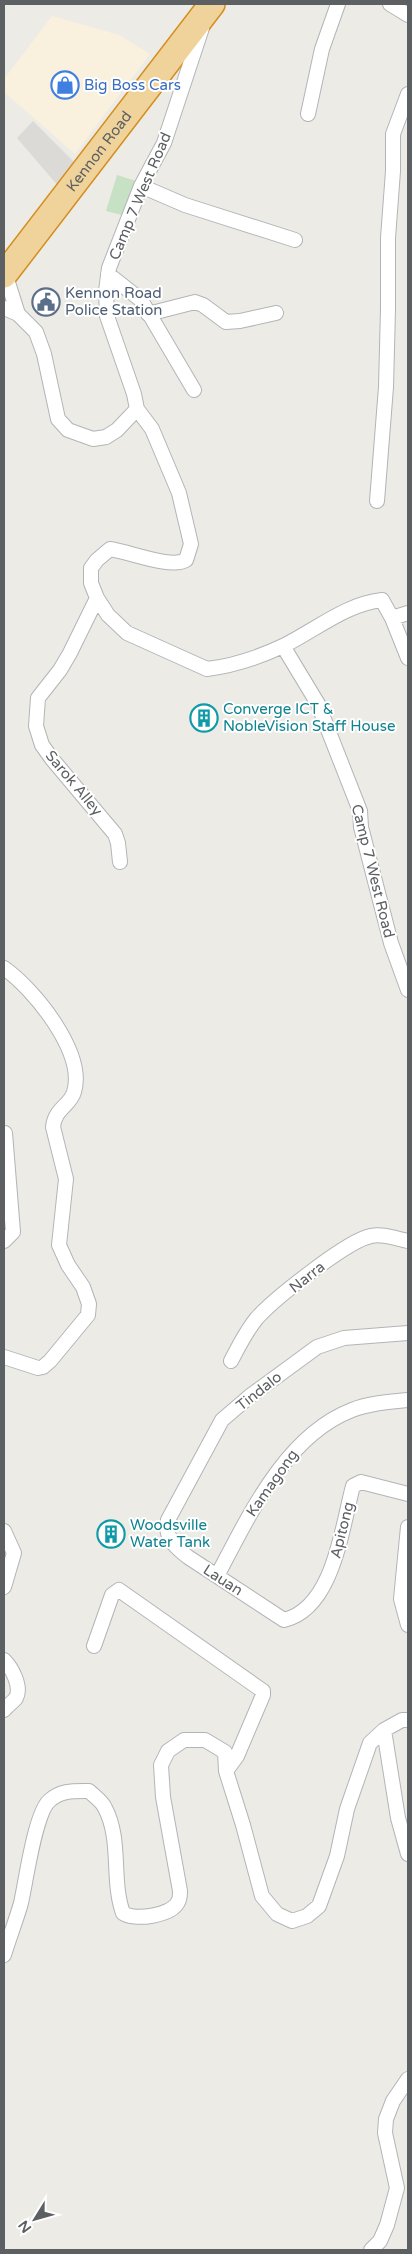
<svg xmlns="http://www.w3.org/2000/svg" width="412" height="2254" font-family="'Varela Round',sans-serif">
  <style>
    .commercial { fill: #f9f1de }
    .industrial { fill: #dcdad7 }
    .green { fill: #c7e1c5 }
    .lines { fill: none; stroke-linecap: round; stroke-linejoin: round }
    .street-casing { stroke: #b2b5b8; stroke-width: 16 }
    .highway-casing { stroke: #d48e1e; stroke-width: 28 }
    .street { stroke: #fff; stroke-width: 14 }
    .highway { stroke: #efd39a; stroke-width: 25 }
    .labels { text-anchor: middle; stroke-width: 4; stroke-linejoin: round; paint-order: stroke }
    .shop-label { font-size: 15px; fill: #366cbe; stroke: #fff; text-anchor: start }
    .street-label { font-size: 15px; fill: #5d6063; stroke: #fff }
    .service-label { font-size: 15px; fill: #4e5e75; stroke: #fff; text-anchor: start }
    .culture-label { font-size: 15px; fill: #0d838f; stroke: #fff; text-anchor: start }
  </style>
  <rect width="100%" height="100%" fill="#edebe5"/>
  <!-- commercial -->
  <path class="commercial" d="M52,16L119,35L150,54L75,154L4,92V79Z"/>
  <!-- industrial -->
  <path class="industrial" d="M33,121L77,165L59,187L17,138Z"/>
  <!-- green -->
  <path class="green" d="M117,175L136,181L126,216L106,211Z"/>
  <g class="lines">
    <!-- street casing -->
    <g class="street-casing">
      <path id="street" d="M390,4L408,15
        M202,28L164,143L141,186L109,268L106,291L107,316L134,394L137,409L152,429L179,493L191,544L186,560C171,569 130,552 110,549L97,560L91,568V583L97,598L108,615L127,633L207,669C232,666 262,656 285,645C317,629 346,604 382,600L392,618L408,658
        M308,114L322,49L338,4
        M141,186L185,205L295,240
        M5,273L18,314
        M108,274L141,300L194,390
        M4,308L18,314L36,332L44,354L58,419L68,430L93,439L106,437L117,430L137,409
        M148,314L195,302L203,305L226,322L240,321L276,313
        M377,501L386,387L388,309V238L393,171V134L408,94
        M97,598L70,653L60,670L38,698L36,726L42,745L52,759L115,834L118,843L120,862
        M392,618L408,613
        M283,646L318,704L360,811L361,827L391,943L408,990
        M4,968C34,989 86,1053 74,1092C70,1106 55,1108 53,1127L66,1179L59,1245L68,1265L83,1287L89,1304L88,1315L50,1361L43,1367L38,1368L4,1357
        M4,1241L13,1232L5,1133
        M408,1333L344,1338L317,1347L250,1396L222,1420L168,1520C164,1537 175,1547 188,1557L284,1620C334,1608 342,1526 353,1486L361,1482L408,1494
        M231,1361C239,1346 246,1331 257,1318C274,1299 348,1240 371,1236C382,1233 397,1239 408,1241
        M408,1527L401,1599L408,1625
        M4,1531L14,1553L4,1587
        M217,1576C249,1516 285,1436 352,1410C370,1403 389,1402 408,1400
        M94,1646L112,1595L119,1590L263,1691V1695L237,1756L226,1771
        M4,1660C12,1668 22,1687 16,1698C13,1702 7,1706 4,1710
        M384,1730L398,1818L408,1854
        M4,1955C9,1938 16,1921 21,1903C26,1881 35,1814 49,1801C61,1790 74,1791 89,1791C94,1796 102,1801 105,1808C122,1840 111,1880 123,1913C134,1921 171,1916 178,1902C180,1899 180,1894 180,1891L163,1797L161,1765L168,1751L184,1740H205L225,1752L226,1771L243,1825L262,1896L277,1914L292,1921L307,1916L319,1906L337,1856L347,1809L370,1743L384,1730L402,1720H408
        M371,2250L380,2241L387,2225L397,2188L385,2133L386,2119L393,2101L408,2079"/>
    </g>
    <!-- highway casing -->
    <g class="highway-casing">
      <g id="highway">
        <path id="s1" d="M4,275L212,4"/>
      </g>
    </g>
    <!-- street -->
    <use href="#street" class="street"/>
    <!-- highway -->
    <use href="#highway" class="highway"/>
  </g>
  <!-- icons -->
  <defs>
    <g id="shop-ring" transform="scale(1.4375)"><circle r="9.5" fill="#fff" stroke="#3f7fe0" stroke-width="1.5"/><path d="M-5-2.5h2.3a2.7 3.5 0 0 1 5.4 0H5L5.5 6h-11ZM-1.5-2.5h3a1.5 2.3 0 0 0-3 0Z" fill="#3f7fe0"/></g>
    <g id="civic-ring" transform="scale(1.4375)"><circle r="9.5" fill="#fff" stroke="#5c6f8a" stroke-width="1.5"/><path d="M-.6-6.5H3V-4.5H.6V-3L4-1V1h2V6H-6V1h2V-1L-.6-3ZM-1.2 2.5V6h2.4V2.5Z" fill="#5c6f8a"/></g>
    <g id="building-ring" transform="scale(1.4375)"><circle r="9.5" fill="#fff" stroke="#0f9aa8" stroke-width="1.5"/><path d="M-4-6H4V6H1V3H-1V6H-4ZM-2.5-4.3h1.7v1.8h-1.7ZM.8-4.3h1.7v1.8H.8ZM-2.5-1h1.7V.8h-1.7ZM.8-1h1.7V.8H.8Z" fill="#0f9aa8"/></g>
  </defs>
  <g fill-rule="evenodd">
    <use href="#shop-ring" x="65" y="85"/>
    <use href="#civic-ring" x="46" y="302"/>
    <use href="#building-ring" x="204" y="718"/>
    <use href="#building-ring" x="111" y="1534"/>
  </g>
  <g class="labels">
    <!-- shop labels -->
    <g class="shop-label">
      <text x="84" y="90">Big Boss Cars</text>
    </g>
    <!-- street labels -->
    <g class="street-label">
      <text dy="5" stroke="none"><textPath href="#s1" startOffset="156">Kennon Road</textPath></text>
      <text transform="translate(140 196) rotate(-67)" y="5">Camp 7 West Road</text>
      <text transform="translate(74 783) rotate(50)" y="5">Sarok Alley</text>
      <text transform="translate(373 871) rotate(76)" y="5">Camp 7 West Road</text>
      <text transform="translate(307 1277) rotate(-38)" y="5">Narra</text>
      <text transform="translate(259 1391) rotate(-38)" y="5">Tindalo</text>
      <text transform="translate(272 1483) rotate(-55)" y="5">Kamagong</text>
      <text transform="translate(342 1530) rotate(-76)" y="5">Apitong</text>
      <text transform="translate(223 1580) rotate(33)" y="5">Lauan</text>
    </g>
    <!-- service labels -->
    <g class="service-label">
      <text x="65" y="298">Kennon Road<tspan x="65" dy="17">Police Station</tspan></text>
    </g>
    <!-- culture labels -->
    <g class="culture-label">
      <text x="223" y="714">Converge ICT &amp;<tspan x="223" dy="17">NobleVision Staff House</tspan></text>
      <text x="130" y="1530">Woodsville<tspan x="130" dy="17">Water Tank</tspan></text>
    </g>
  </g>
  <!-- border -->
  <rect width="412" height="2254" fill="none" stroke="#5d6063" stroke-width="10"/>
  <!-- north arrow -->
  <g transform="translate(35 2219) rotate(233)" stroke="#ffffff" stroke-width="4" paint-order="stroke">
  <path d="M0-4L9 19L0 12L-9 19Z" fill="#5d6063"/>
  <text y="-8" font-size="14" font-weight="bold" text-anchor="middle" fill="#5d6063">N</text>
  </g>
</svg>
